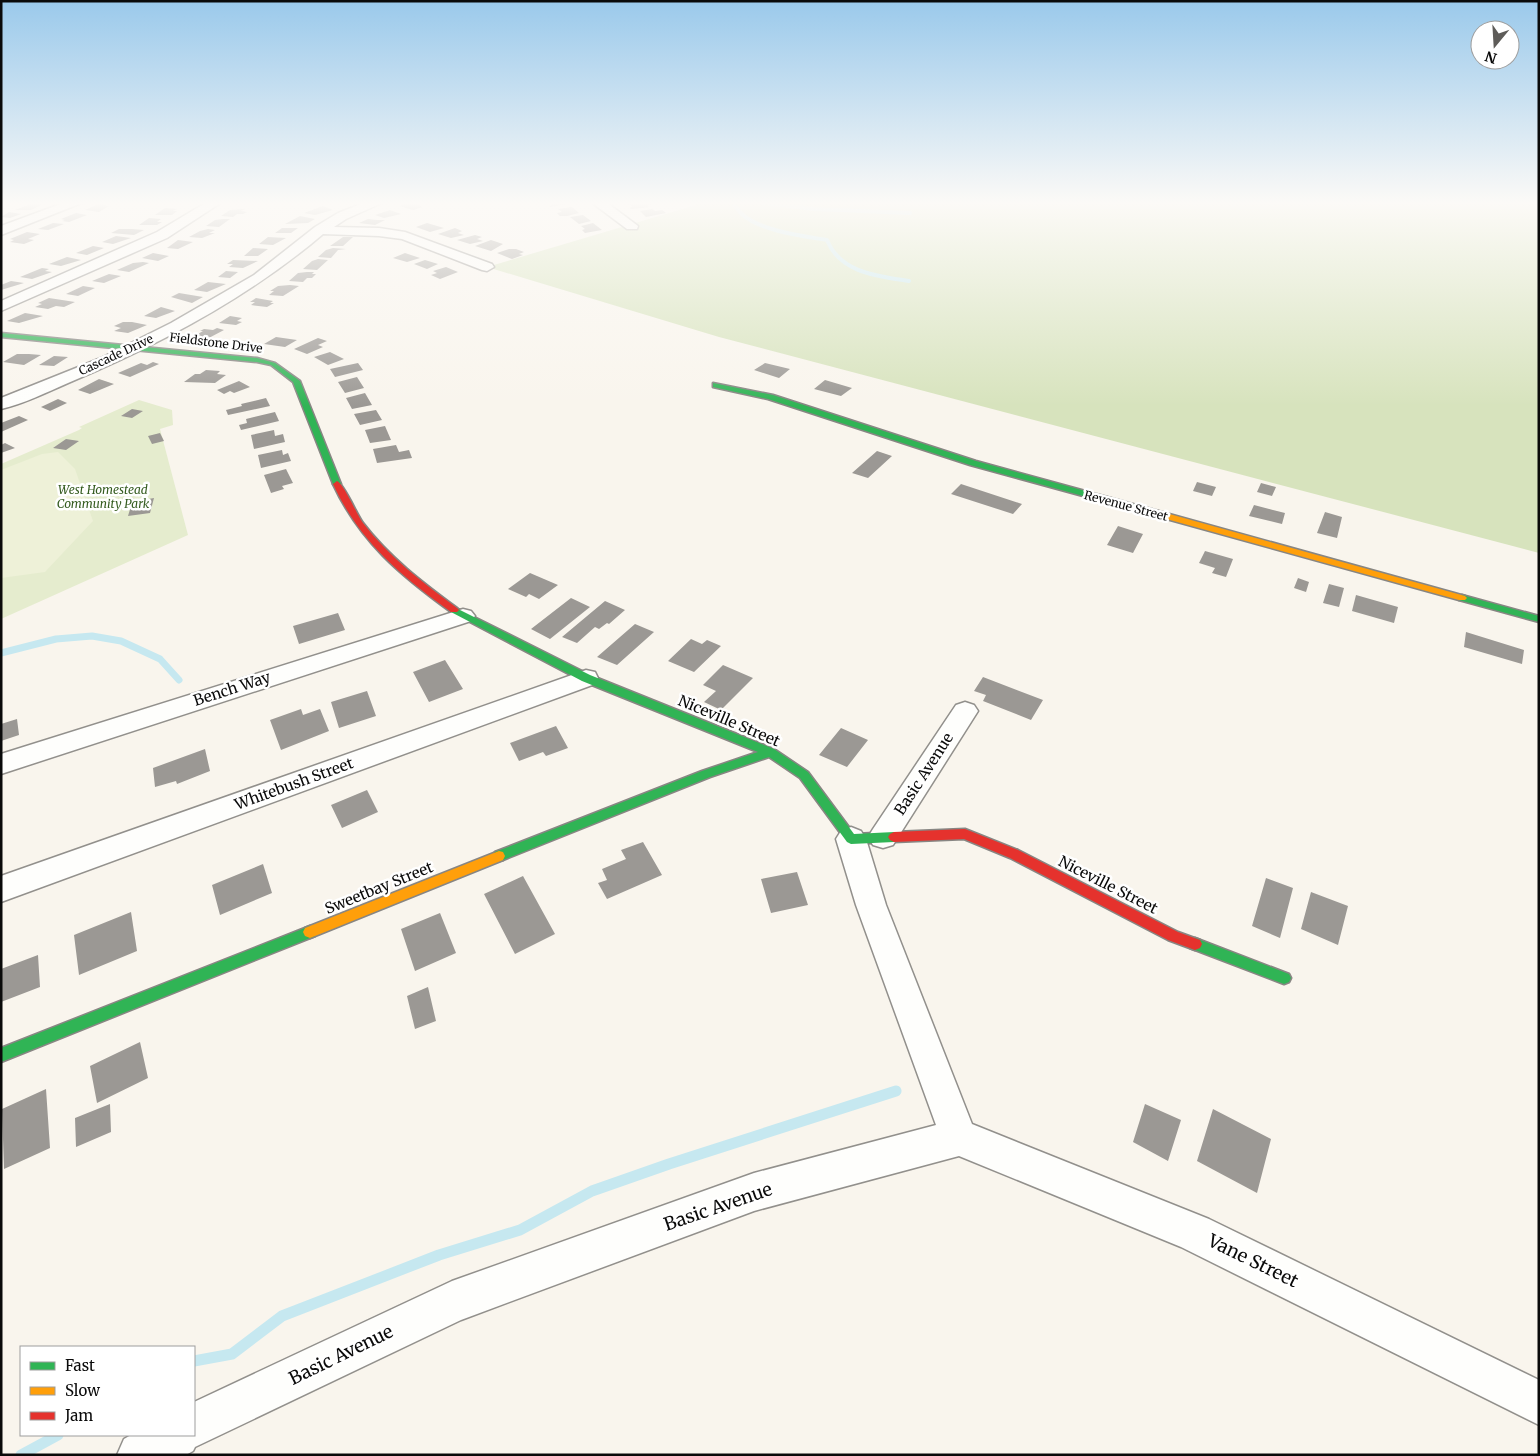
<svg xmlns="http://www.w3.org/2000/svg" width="1540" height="1456" font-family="Merriweather,serif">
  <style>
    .green { fill: #e5ecce }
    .forest { fill: #d7e3bd }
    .pitch { fill: #eef1d8 }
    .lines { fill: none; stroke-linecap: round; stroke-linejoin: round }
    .stream-far2 { stroke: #c6e8f0; stroke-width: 4 }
    .stream-far1 { stroke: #c6e8f0; stroke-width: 7 }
    .stream { stroke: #c6e8f0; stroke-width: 11 }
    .building { fill: #9b9894 }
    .street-casing { stroke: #92908c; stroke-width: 3 }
    .fast-casing { stroke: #888683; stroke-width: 3 }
    .slow-casing { stroke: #888683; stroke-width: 3 }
    .jam-casing { stroke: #888683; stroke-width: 3 }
    .street { fill: #fefefc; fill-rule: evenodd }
    .fast { fill: #30b455; fill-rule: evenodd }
    .slow { fill: #ff9f0a; fill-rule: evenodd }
    .jam { fill: #e5322d; fill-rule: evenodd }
    .labels { text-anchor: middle; stroke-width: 5; stroke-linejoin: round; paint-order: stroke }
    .far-street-label { font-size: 12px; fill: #0a0a0a; stroke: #fff }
    .far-park-label { font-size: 12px; font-style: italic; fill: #355c20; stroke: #fff }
    .street-label { font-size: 15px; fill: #0a0a0a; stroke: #fff }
    .near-street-label { font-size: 18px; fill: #0a0a0a; stroke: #fff }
  </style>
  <rect width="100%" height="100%" fill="#f9f5ed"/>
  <!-- green -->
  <path class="green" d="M139,400L172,410L173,425L160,429L188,535L1,619V464L79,430L82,428L79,427Z"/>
  <!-- forest -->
  <path class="forest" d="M706,202H1539V553L719,337L487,267Z"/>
  <!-- pitch -->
  <path class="pitch" d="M58,452L75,469L93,521L45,572L1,578V470L42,454Z"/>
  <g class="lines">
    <!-- stream-far2 -->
    <path class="stream-far2" d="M732,202C735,206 738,210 742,214C760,231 803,236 827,240C840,273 878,276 909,281
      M755,202L814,209L910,213"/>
    <!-- stream-far1 -->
    <path class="stream-far1" d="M1,653L56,639L92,636L121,641L160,659L179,680"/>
    <!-- stream -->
    <path class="stream" d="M194,1361L232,1354L282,1316L439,1255L520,1230L592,1191L669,1164L896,1091
      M21,1455L58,1435"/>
  </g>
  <!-- building -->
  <path class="building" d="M549,202H565L567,204L550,207L549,206L552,205Z
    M647,202L651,205H647L649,207L632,209L629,208L633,207L627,203Z
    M33,203L43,204L31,210H15Z
    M410,203L418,205L422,207L413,210L400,206Z
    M99,204L109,206L99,212L85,210Z
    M323,206L333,210L315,215L304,213Z
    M572,207L579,213L567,216H560L557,213L562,212L558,209Z
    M165,208L177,209L173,211H177L172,215H155Z
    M245,209L241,211L247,212L243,214H237L233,217L221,216L230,210Z
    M652,209L655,211L662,210L666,213L646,217L640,211Z
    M390,210L401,214L384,218L375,215Z
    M9,212L21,214L10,218L1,217Z
    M76,213L87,215L69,222L62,221L65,220L61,219Z
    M583,215L591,221L579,224L570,217Z
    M300,216L315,219L308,223L285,224Z
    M149,218L161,219L157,222H162L157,225H139Z
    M223,219H230L219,227L206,226L215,220Z
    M368,219L377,220H385L375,225L359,223Z
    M53,223L64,224L48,230L38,229Z
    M427,223L444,228L430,232L416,227Z
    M593,223L602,230L585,233L582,230L585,229L581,226Z
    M282,228H298L291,233H275Z
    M455,228L462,231L458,233L464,235L451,238L438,234Z
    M119,229H132L144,230L134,235L111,233Z
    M208,229L215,230L209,233H215L202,238L189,237L200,231Z
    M27,232L40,234L28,239L34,240L24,244L10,242L14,240L10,239Z
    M475,235L482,237L477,239L483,241L470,244L457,240Z
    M116,236L131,238L113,244L102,242Z
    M268,237L286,238L273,245L259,244Z
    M343,237H353L343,246H330Z
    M178,240L193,242L178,249L167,248Z
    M491,240L503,244L491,251L475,246Z
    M93,246L104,248L87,255L76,253Z
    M253,248L268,249L258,256H244Z
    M333,248L346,249L338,250L331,258L318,257L326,250Z
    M509,249H516L524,252L519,254L523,255L512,259L497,253Z
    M153,253L169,256L158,261L142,258Z
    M405,253L420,258L407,262L393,258Z
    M67,257L81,260L61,266L49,264Z
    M318,259L328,260L317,270L303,269L312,261Z
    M233,260L258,261L243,268L229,267L233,264H227Z
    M425,260L438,264L427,269L414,264Z
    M143,262L149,263L129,272L117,270L133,263Z
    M446,267L458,272L440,279L431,275L437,273L433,271Z
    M42,268L49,269L45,271L52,272L32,279L20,277Z
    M226,271L238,272L230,278L218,277Z
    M307,272H314L312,274H316L312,278H307L303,282L289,281L298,273Z
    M109,274L121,276L104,283L92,281Z
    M11,281L24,283L1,290V285Z
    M208,282L226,284L207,292L194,290Z
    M290,285L299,286L283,296L269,295L274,291H270L278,286Z
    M83,286L95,288L78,296L66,294Z
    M179,293L203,297L192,303L171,297Z
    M49,298L75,302L64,307L56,306L48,309L35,307L42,304L38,303Z
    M256,298L273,301L270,303H274L267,307L251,305L255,302H250Z
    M161,307L175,311L156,318L144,316Z
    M25,313L43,316L19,323L7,321Z
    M230,316L242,318L237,321L242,322L236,325L219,323Z
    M123,322H132L147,325L128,333L114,331L121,328L114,326Z
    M217,328L224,330L205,340L191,338L203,331H200L204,329L213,330Z
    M276,337L297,340L285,347L264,344Z
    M318,338L327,341L318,345L323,347L307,354L294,349Z
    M330,352L344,359L328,365L314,357Z
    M17,354H29L41,355L24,365L3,362Z
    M54,356L68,357L54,366L39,365Z
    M153,362L159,364L130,377L118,373L141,363L147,365Z
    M358,363L363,370L335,377L330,369Z
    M765,363L790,369L779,378L754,370Z
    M206,370L220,371L217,374L226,375L215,383L184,382L195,374H200Z
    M357,377L364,388L345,393L338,382Z
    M99,379L114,384L90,394L78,390Z
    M825,380L852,388L841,396L814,389Z
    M239,381L250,387L234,393L230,391L224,394L217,390Z
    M365,393L372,405L352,409L346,398Z
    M266,398L270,406L228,415L226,410L242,406L241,404Z
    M58,399L67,403L50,411L41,407Z
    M132,409L143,411L132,418L121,416Z
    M376,410L382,420L360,425L354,414Z
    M275,412L279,421L241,430L239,425L247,423L246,419Z
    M19,416L28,420L1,432V423Z
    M385,426L391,440L370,443L365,430Z
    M274,430L275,436L283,434L285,442L254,449L251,435Z
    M160,433L164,441L152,444L148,436Z
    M66,439L79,441L66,450L53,448Z
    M5,443L15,448L1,453V445Z
    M396,445L399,452L409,450L412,458L377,463L373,449Z
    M282,450L283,455L288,453L291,461L261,468L258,455Z
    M877,451L892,456L868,478L852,473Z
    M286,469L293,483L282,486L284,489L271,493L264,475Z
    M1197,482L1216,487L1212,496L1193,491Z
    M1261,483L1276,487L1272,496L1257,492Z
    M961,484L1022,504L1013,514L951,494Z
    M154,498L150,513L128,516L131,506L141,505L143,500Z
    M1254,505L1285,513L1282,524L1249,516Z
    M1325,512L1342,517L1337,538L1317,533Z
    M1118,526L1143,534L1133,553L1107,545Z
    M1205,551L1233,559L1226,577L1212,573L1215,568L1199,563Z
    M530,573L558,585L539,599L529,594L526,597L508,589Z
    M1298,578L1309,582L1306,592L1294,588Z
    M1329,584L1344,588L1339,607L1323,603Z
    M1356,595L1398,607L1394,623L1352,611Z
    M571,598L590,607L550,639L531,629Z
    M605,601L625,610L609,624L607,623L599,629L595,627L577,643L562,637Z
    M338,613L345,630L299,644L293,626Z
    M635,624L654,632L617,665L597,657Z
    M1466,632L1524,650L1522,664L1464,647Z
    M691,639L702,644L707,640L721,646L694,672L668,661Z
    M445,660L463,689L429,702L413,672Z
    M723,665L753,678L721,710L704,702L716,691L703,685Z
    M983,677L1043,700L1031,720L983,701L986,695L974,691Z
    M367,691L376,716L339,728L331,702Z
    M301,709L303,715L320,709L329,731L281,750L270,720Z
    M17,719L19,735L1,741V724Z
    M556,726L568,748L546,756L543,752L519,761L510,743Z
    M841,728L868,740L847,767L819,755Z
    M205,749L210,771L177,784L176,781L155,787L153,768Z
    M367,790L378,812L342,828L331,805Z
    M643,842L662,875L607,899L598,883L607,880L602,869L626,859L621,850Z
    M263,864L272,893L220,915L212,885Z
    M797,872L808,905L771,913L761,879Z
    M523,876L555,934L515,954L484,894Z
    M1266,878L1293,888L1280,938L1252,926Z
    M1311,892L1348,906L1338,945L1301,929Z
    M131,912L137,951L79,975L74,935Z
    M440,913L456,953L415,971L401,929Z
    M38,955L40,987L1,1002V969Z
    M428,987L436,1021L415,1029L407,996Z
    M140,1042L148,1078L97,1103L90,1066Z
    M46,1089L50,1148L4,1169L2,1109Z
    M110,1104L111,1132L76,1147L75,1118Z
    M1145,1104L1181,1120L1168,1161L1133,1142Z
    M1213,1109L1271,1139L1257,1193L1197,1161Z"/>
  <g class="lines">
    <!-- street casing -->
    <g class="street-casing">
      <path id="street" d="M66,202H84L1,235V226Z
        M207,202H222L167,238L1,311V301L157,232Z
        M366,202H384L346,219L334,227L379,228L405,232L492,264L494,267L487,271L482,270L402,239L379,236L323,234C248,298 159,345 68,383C47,392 24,404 1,409V398L101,358L171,323L254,275L315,227L338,213Z
        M591,202H606L638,226L637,229H627Z
        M463,609L471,611L475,616L471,621L1,774V754Z
        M586,670L595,672L598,678L595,684L1,902V876Z
        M965,702L974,705L978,711L893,845L883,848L873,845L868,837L873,829L956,705Z
        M851,827L861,831L866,839L886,905L972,1124L1209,1219L1539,1380V1425L1181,1247L959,1156L754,1211L461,1320L195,1447L193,1451L186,1455H117L124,1439L131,1435H194V1402L452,1281L754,1173L936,1125L856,905L836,839L841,831Z"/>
    </g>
    <!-- fast casing -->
    <g class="fast-casing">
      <path id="fast" d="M1,333L257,358L275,363L300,381L341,484L337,487L333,484L293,382L271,365L257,362L1,337Z
        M713,383L773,395L976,461L1140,506L1141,508L1140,510H1134L970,465L768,399L713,387Z
        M1462,595L1539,616V622L1459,600L1457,598L1459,596Z
        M454,607L590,675L774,749L808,772L854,834L894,832L898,834L900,837L898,840L894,842L851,844L847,842L800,778L769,757L710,777L503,860L499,861L495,860L493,856L495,852L702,771L758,752L582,681L451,612L449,610Z
        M310,926L315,928L317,932L315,936L1,1062V1048Z
        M1195,938L1289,974L1291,978L1289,982L1284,984L1190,948L1188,944L1190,940Z"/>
    </g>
    <!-- slow casing -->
    <g class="slow-casing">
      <path id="slow" d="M1137,505L1465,596L1467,598L1465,600H1459L1134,510L1133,508Z
        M499,851L503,852L505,856L503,860L315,936L310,938L305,936L303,932L305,928Z"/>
    </g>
    <!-- jam casing -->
    <g class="jam-casing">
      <path id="jam" d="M337,481C344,484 357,515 363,523C389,557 423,583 457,608L459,610L457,612H451C400,575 360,542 333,484Z
        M965,829L1018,850L1178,932L1200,940L1202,944L1200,948L1195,950L1168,940L1010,858L964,839L894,842L890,840L888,837L890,834L894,832Z"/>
    </g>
    <!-- street -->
    <use href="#street" class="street"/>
    <!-- fast -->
    <use href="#fast" class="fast"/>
    <!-- slow -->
    <use href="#slow" class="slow"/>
    <!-- jam -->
    <use href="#jam" class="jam"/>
  </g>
  <!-- sky -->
  <linearGradient id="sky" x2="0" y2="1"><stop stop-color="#9ac9eb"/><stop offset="0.5" stop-color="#fcfaf7"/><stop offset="1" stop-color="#fcfaf7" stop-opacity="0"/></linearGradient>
  <rect width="1540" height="406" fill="url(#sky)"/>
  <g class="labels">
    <!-- far-street labels -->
    <g class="far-street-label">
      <text transform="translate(216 343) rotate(7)" y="4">Fieldstone Drive</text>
      <text transform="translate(116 355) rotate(-25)" y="4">Cascade Drive</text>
      <text transform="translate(1126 506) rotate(15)" y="4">Revenue Street</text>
    </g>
    <!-- far-park labels -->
    <g class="far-park-label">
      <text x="103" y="494">West Homestead<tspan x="103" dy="14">Community Park</tspan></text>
    </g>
    <!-- street labels -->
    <g class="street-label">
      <text transform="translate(232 689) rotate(-18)" y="5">Bench Way</text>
      <text transform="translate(729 721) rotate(23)" y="5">Niceville Street</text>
      <text transform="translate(924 774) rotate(-57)" y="5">Basic Avenue</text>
      <text transform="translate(294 784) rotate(-20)" y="5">Whitebush Street</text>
      <text transform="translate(1108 885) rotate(27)" y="5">Niceville Street</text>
      <text transform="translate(379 888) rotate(-22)" y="5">Sweetbay Street</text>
    </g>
    <!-- near-street labels -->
    <g class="near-street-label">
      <text transform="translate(718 1207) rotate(-19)" y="6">Basic Avenue</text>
      <text transform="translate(1253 1261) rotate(26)" y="6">Vane Street</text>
      <text transform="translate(341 1355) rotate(-26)" y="6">Basic Avenue</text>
    </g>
  </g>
  <!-- border -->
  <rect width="1540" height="1456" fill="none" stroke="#0a0a0a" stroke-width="5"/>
  <!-- legend -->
  <rect x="20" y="1346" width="175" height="90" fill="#ffffff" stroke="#9d9d9d"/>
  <rect x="30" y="1362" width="25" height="8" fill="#30b455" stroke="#9d9d9d"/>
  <text x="65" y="1371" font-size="15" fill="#0a0a0a">Fast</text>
  <rect x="30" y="1387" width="25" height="8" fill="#ff9f0a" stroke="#9d9d9d"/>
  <text x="65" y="1396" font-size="15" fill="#0a0a0a">Slow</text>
  <rect x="30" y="1412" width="25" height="8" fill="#e5322d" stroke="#9d9d9d"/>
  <text x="65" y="1421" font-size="15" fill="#0a0a0a">Jam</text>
  <!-- north arrow -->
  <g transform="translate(1495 45) rotate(198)"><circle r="24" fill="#ffffff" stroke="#9d9d9d"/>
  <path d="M0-4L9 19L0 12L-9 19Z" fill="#5e5c59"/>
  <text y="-8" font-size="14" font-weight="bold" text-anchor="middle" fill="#0a0a0a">N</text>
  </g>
</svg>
